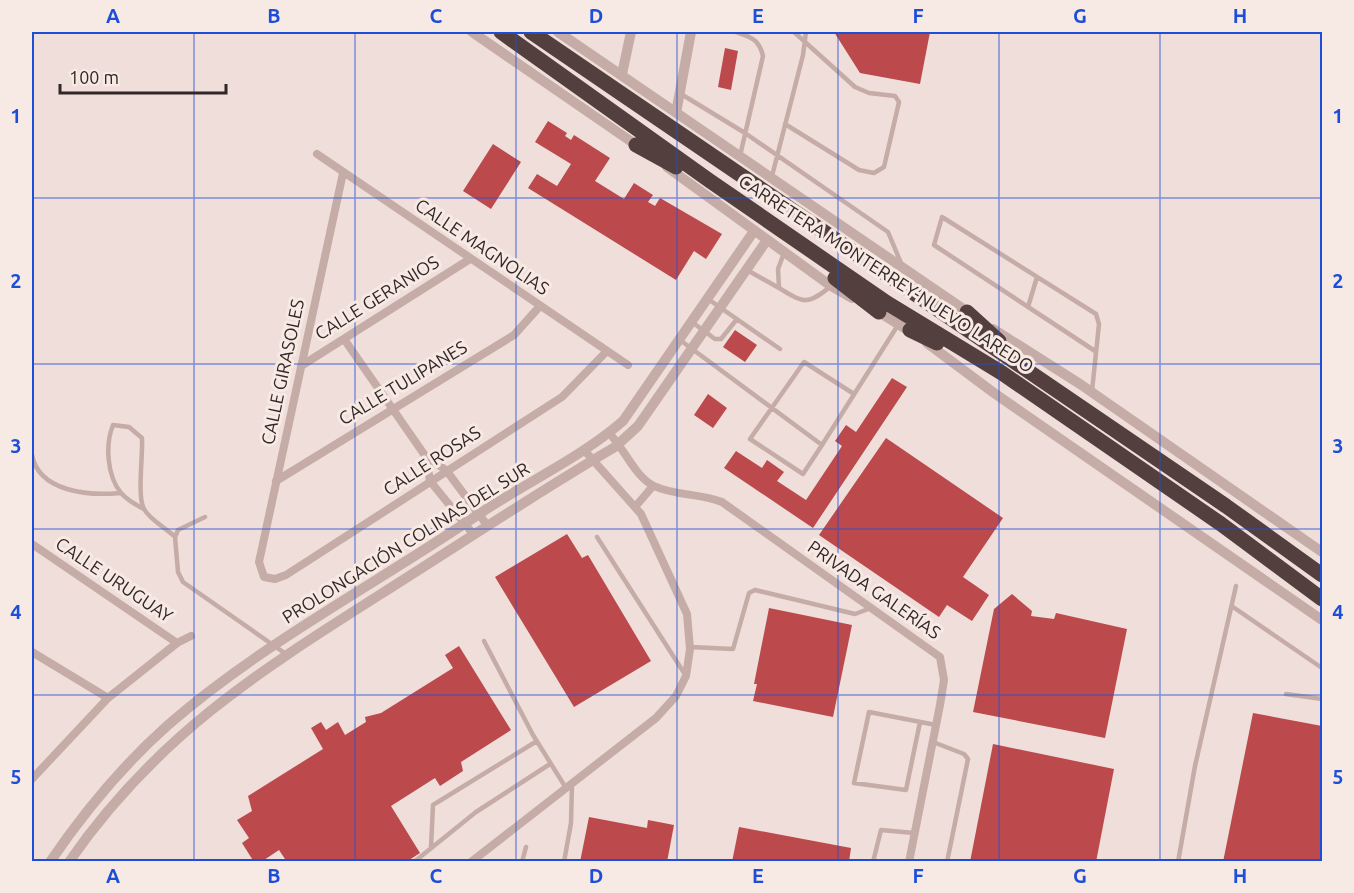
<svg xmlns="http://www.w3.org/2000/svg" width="1354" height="893" font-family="Ubuntu,sans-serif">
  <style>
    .building { fill: #bc494c }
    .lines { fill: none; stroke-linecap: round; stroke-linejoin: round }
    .service { stroke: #c5aca6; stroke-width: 4.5 }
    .minor { stroke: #c5aca6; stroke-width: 8 }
    .tertiary { stroke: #c5aca6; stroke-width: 10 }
    .motorway { stroke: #523f3e; stroke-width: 15 }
    .grid { fill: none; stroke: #1d4ed8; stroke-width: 1.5; stroke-opacity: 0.55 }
    .labels { text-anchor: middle; stroke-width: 6; stroke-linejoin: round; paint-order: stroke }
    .street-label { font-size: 18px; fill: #322726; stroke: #f7e9e4 }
    .neatline { fill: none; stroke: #1d4ed8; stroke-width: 2 }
    .grid-label { font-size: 20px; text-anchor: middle; font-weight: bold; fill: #1d4ed8 }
  </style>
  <rect width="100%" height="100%" fill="#efded9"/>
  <!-- building -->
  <path class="building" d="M834,32H930L920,84L860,73Z
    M725,48L738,51L731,90L718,87Z
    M548,121L567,133L565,136L571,140L574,135L610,158L595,181L624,199L634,183L653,195L648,202L655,206L660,198L722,234L706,259L694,251L676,280L528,188L537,174L557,186L571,164L535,142Z
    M493,144L521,162L491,209L463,191Z
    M735,330L757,345L745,362L723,347Z
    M892,378L907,387L813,528L724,468L736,451L762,468L767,460L784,472L777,481L806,500L842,446L835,441L846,425L856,432Z
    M708,394L727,408L713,428L694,415Z
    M886,438L1003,518L963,577L989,595L972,621L947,605L939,617L819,535Z
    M567,534L582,558L588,555L651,661L574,707L495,577Z
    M1012,594L1032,611L1031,616L1054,619L1056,613L1127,629L1105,738L973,712L994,609Z
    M769,608L852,625L833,717L753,701L757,684H754Z
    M459,646L511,730L461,762L463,771L440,786L435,778L391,806L420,853L406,862H287L279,850L261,862H254L242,843L249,838L237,820L252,811L248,796L323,749L311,728L321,722L326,730L338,722L345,735L366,722L365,717L381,713L453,668L445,655Z
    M1253,713L1322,726V862H1223Z
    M993,744L1114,769L1096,862H970Z
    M589,817L647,828L648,820L674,825L667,862H580Z
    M739,827L851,848L849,862H732Z"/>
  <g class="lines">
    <!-- service -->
    <path class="service" d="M736,32C751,37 759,39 763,56L740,156
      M681,94L745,133L888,232L901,263
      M785,124L859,170L874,173L884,167L899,102L895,96L869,93L855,87L794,32
      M772,176L803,55L806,32
      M784,253L778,269L779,288C804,303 807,306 831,286
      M747,270L779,288
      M708,299L780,349
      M1028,307L1037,277
      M692,322L715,339H721L737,319
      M680,340L822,445L898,325
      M1092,391L1099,324L1096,314L942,217L934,245L1095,351
      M822,445L803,474L750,439L804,362L854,394
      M32,455C39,492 89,496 120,493
      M144,509C136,505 127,500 121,493C107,476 105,445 113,425L129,427L142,438C143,456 137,497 144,509C150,520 166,528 175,537
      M175,537L178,572L183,582L286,654
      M175,537L178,530L205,517
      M597,537L686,676
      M1233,607L1322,668
      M484,641L533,735L566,788
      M690,647L733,649L749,593L755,590L855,614L871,608
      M1286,694L1322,699
      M920,722L906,790L854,783L869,712L936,725
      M933,742L964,754L968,759L947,862
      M431,847L433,805L537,741
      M414,862L476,812L550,764
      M522,862L526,847
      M564,862L571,823L572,784
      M873,862L881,830L914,833
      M1178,862L1195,766L1236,586"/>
    <!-- minor -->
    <path class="minor" d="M317,154L628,365
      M343,173L259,562L264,577L275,579L286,575L562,397L607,351
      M344,339L426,457L446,470L487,525
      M301,366L470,259
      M609,433C624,448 635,477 654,486C675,496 700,493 722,502L940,657L944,680L940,705L909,862
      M426,457L430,481L474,535
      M276,481L514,335L540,306
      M635,507L653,486
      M32,544L177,643
      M32,652L108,698
      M32,779L108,698L177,643L191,636
      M471,862L656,718L676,696L686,676L690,649L687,614L641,514L584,450"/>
    <!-- tertiary -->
    <path class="tertiary" d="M472,32L642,149
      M558,32L972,315
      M622,74L631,32
      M676,113L691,32
      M667,167L831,286L852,298
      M874,309L914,334
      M993,329L1080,384L1322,552
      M927,343L994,393L1322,620
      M50,862C84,812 123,765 168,725C262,643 376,584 479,514C527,482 580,458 623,421L754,231
      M69,862C161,729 271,664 403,580C474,535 543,489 615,447L638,426L767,240"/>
    <!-- motorway -->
    <path class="motorway" d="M501,32L710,181L887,303L1002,373L1221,524L1322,599
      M531,32L1226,506L1322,575
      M636,145L676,167
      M835,278L879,312
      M967,312L999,341
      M910,330L937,343"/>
  </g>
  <!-- grid -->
  <path class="grid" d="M194,32V862M355,32V862M516,32V862M677,32V862M838,32V862M999,32V862M1160,32V862M32,198H1322M32,364H1322M32,529H1322M32,695H1322"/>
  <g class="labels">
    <!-- street labels -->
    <g class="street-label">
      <text transform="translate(482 247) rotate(34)" y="6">CALLE MAGNOLIAS</text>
      <text transform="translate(886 274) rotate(33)" y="6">CARRETERA MONTERREY-NUEVO LAREDO</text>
      <text transform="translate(377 298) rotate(-32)" y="6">CALLE GERANIOS</text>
      <text transform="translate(283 372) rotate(-78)" y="6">CALLE GIRASOLES</text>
      <text transform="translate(403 383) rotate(-31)" y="6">CALLE TULIPANES</text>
      <text transform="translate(432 461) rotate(-33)" y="6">CALLE ROSAS</text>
      <text transform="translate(406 543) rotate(-32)" y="6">PROLONGACIÓN COLINAS DEL SUR</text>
      <text transform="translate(114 580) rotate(34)" y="6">CALLE URUGUAY</text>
      <text transform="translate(874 590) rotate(35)" y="6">PRIVADA GALERÍAS</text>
    </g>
  </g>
  <!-- border -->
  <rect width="1354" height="893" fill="none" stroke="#f7e9e4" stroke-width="66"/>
  <!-- scale -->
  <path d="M60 84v9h166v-9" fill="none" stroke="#322726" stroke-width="3"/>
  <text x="69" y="84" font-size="18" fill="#322726" stroke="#f7e9e4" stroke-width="4.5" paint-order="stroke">100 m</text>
  <rect x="33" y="33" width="1288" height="827" class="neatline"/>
  <g class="grid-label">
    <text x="113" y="23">A</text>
    <text x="274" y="23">B</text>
    <text x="436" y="23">C</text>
    <text x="596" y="23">D</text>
    <text x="758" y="23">E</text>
    <text x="918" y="23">F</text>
    <text x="1080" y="23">G</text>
    <text x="1240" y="23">H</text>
    <text x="16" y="123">1</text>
    <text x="1338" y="123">1</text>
    <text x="16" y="288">2</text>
    <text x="1338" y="288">2</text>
    <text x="16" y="453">3</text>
    <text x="1338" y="453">3</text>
    <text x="16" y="619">4</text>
    <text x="1338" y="619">4</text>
    <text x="16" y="784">5</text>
    <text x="1338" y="784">5</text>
    <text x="113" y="883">A</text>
    <text x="274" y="883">B</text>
    <text x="436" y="883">C</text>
    <text x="596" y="883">D</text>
    <text x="758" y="883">E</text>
    <text x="918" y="883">F</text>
    <text x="1080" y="883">G</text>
    <text x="1240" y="883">H</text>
  </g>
</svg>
